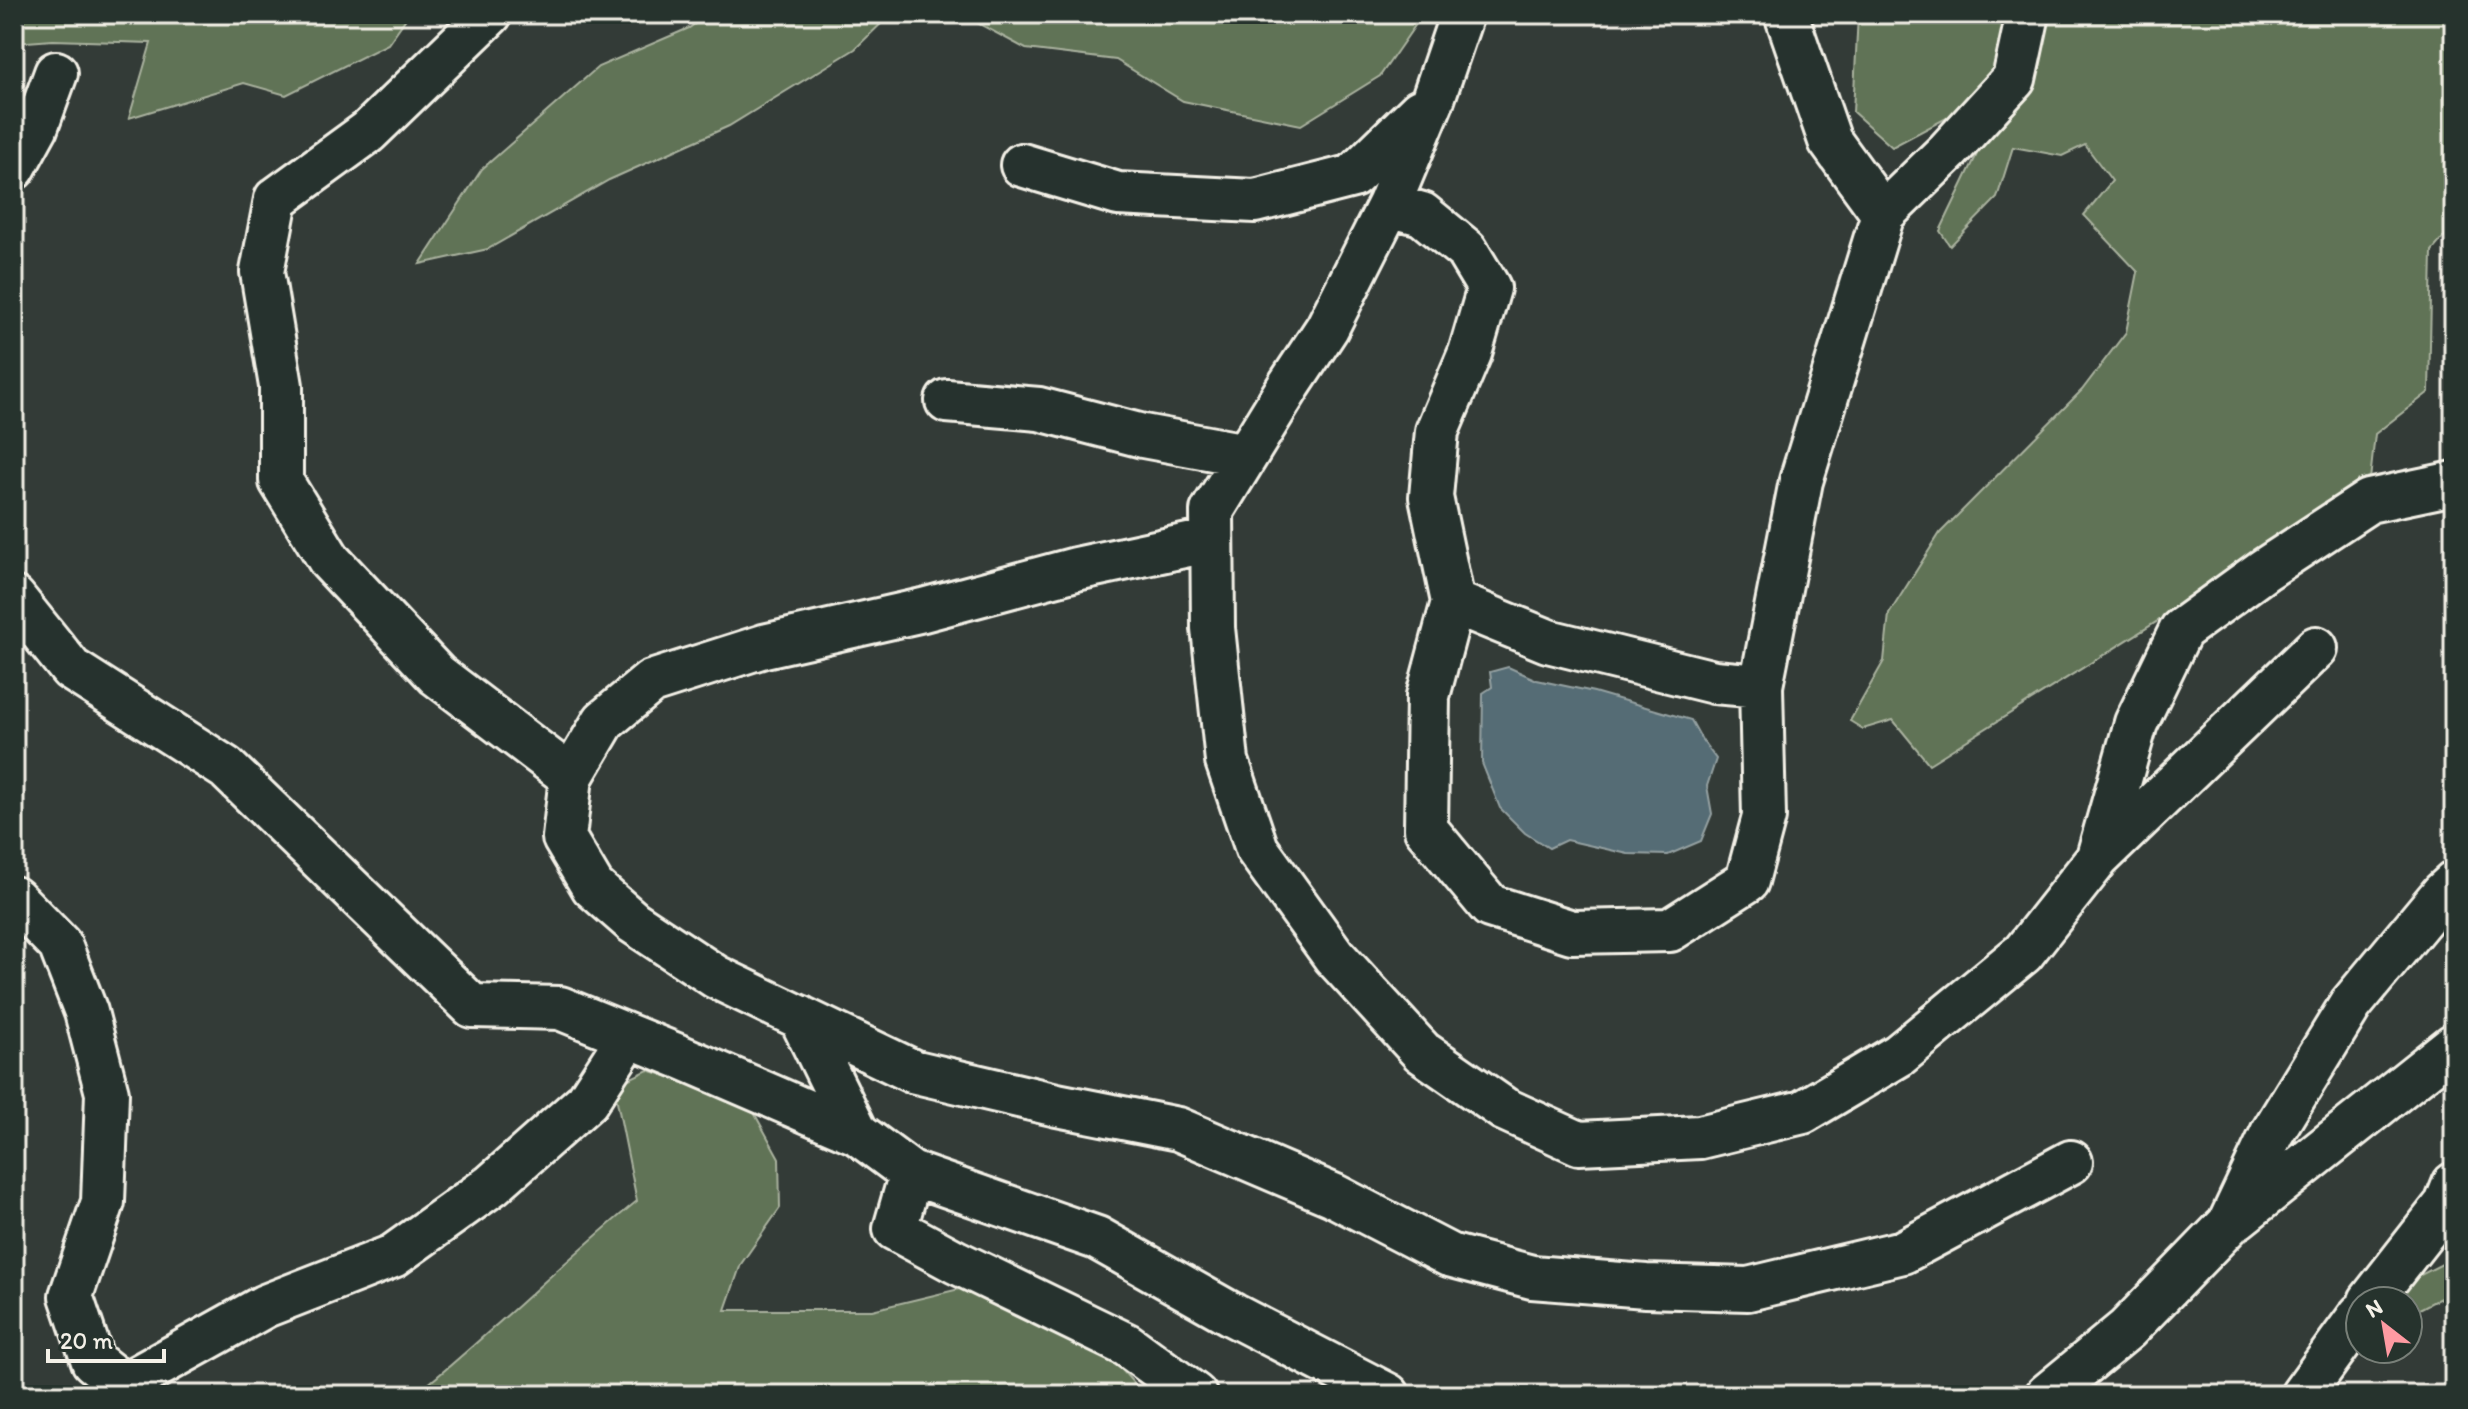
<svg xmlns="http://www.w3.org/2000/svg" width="2468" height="1409" font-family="Itim,sans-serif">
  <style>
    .green { fill: #607356; stroke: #aab29f; stroke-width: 2 }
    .water { fill: #556c74; stroke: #95a1a2; stroke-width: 2 }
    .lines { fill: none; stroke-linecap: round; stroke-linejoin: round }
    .minor-casing { stroke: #f4f1e8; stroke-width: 48 }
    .minor { stroke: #26332d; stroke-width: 42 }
  </style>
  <rect width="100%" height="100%" fill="#333b37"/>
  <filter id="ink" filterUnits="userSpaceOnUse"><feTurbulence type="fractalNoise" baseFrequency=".0125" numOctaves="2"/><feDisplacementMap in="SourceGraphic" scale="16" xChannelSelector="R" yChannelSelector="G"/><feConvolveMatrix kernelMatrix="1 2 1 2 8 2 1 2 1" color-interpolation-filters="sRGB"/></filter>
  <g filter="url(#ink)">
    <!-- green -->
    <path class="green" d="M14,14H409L388,44L286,95L244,83L129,118L151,43L53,40L14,43Z
      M709,14H891L855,49L729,126L609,180L488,249L420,264L482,169L598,67L689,28Z
      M961,14H1423L1380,76L1301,125L1183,101L1116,60L1026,49Z
      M1858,14H2454V225L2432,251L2429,392L2375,434L2369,489L1929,764L1893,720L1863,729L1850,721L1884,661L1889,614L1940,533L2082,390L2126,332L2138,272L2084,215L2112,181L2085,145L2062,156L2013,147L1997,198L1950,246L1940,231L1990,127L1952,115L1892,147L1853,112Z
      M648,1070L713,1091L752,1109L779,1158L780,1208L741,1264L725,1310H872L980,1284L1088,1331L1144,1395H415C492,1333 561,1263 637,1201L614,1086Z
      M2454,1258V1291L2408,1315V1301H2387L2395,1288Z"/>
    <!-- water -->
    <path class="water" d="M1508,667L1537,680L1594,692L1691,720L1702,740L1716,759L1707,786L1712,814L1701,841L1668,855L1628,854L1566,840L1549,848L1525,833L1500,808L1482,763L1483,693L1492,687L1490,672Z"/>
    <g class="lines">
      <!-- minor casing -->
      <g class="minor-casing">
        <path id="minor" d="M490,14L368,132L276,199L262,272L281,386V481L330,561L437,675L571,777
          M1462,14L1433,99L1389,205L1327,328L1290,384L1212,511L1213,628L1227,761L1257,849L1334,956L1422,1052L1504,1109L1579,1143L1700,1137L1803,1112L1899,1055L2023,953L2098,858L2316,648
          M1786,14L1830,141L1883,214
          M1022,165L1118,194L1255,201L1353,176L1420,111
          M14,168L36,128L56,73
          M1389,205L1422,214L1466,250L1489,288L1470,353L1437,431L1431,497L1453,602L1428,696L1426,829L1490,906L1572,932L1670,930L1747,881L1764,817L1761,686L1801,481L1883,214L1948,151L2014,79L2028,14
          M947,401L1039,409L1143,436L1246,455
          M1212,540L1076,569L923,610L764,646L651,682L604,721L571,777L564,838L593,887L633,922L716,977L912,1071L1057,1105L1178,1129L1333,1195L1449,1255L1532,1277L1646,1286L1748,1289L1903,1252L2071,1162
          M14,598L71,669L226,768L472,1006L560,1008L681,1057L857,1133
          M1453,602L1548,641L1714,682L1761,686
          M2098,857L2136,723L2181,630L2264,570L2369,501L2454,483
          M14,898L60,945L86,1012L107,1093L103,1202L71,1296L93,1361L123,1385
          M800,1017L857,1133L911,1173L1097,1238L1233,1315L1388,1395
          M911,1173L895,1229L956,1262L1127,1345L1195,1395
          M2237,1218L2454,1045
          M2370,1301L2446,1204L2454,1184
          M110,1395L123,1385L265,1306L393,1256L492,1185L587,1101L629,1036
          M2047,1395L2127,1329L2229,1224L2272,1133L2351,1004L2443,893L2454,883
          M2302,1395L2360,1315"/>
      </g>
      <!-- minor -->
      <use href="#minor" class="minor"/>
    </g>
  </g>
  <!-- margin -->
  <rect width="2468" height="1409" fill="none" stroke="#26332d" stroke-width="48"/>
  <rect x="24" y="24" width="2420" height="1361" fill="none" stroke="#f4f1e8" stroke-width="3" filter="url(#ink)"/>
  <!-- north arrow -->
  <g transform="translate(2384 1325) rotate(329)"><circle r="38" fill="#26332d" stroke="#787f78" stroke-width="2"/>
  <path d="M0-6L14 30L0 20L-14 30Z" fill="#ff9aa2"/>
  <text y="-12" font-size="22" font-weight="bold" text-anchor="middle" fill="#f4f1e8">N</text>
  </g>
  <!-- scale -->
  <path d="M48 1349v12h116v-12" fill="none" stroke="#f4f1e8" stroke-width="4"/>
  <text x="60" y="1349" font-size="24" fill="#f4f1e8" stroke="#26332d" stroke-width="6" paint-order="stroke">20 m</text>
</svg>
